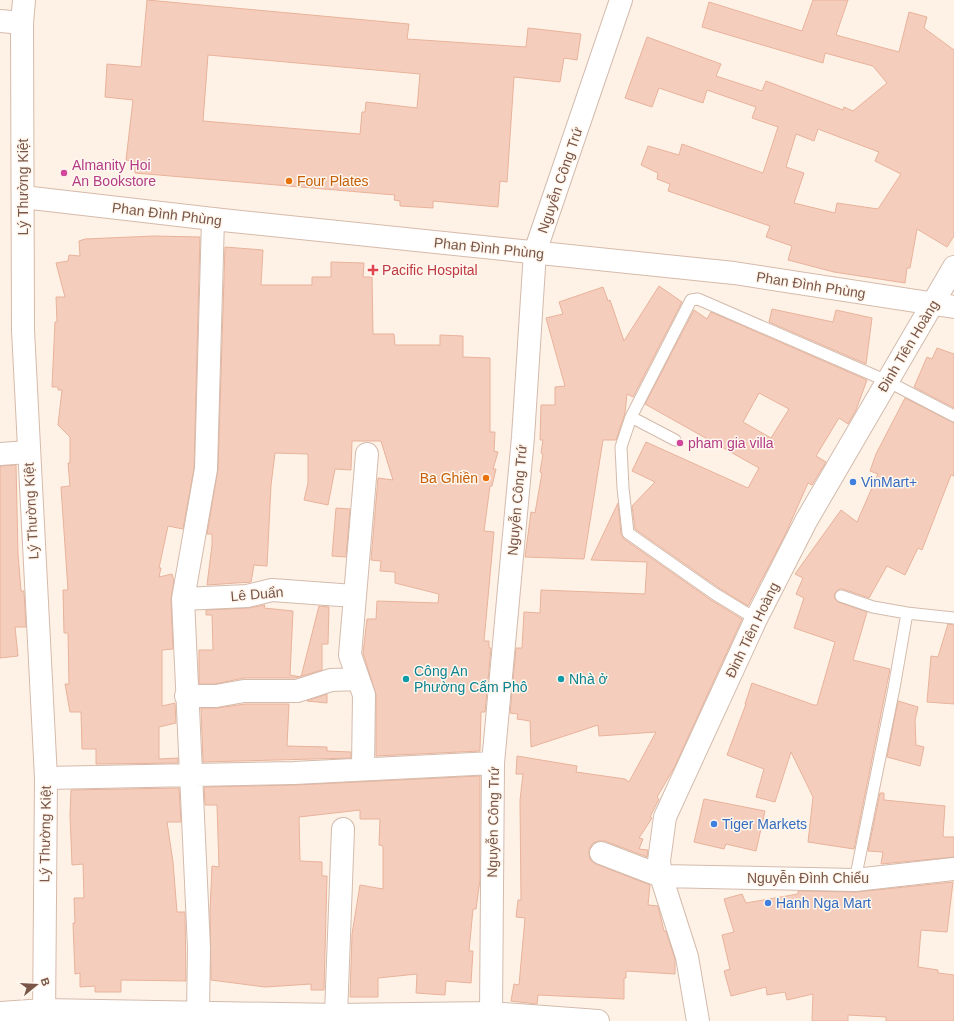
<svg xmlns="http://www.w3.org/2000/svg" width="954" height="1021" font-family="Arial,sans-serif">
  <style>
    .building { fill: #f5cdbc; stroke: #e9b29b; fill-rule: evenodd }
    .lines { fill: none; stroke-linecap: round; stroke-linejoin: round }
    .lane-casing { stroke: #d3bbad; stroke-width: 13 }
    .street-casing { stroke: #d3bbad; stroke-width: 24 }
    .secondary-casing { stroke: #d6baaa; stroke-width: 24 }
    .lane { stroke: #fff; stroke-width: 11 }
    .street { stroke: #fff; stroke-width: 22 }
    .secondary { stroke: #fff; stroke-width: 22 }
    .hotel-dot { fill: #d1479c; stroke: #fff7ee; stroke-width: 1.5 }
    .food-dot { fill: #e8710a; stroke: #fff7ee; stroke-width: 1.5 }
    .health-dot { fill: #e0444e; stroke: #fff7ee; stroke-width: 1.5 }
    .shop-dot { fill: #3f7fe0; stroke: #fff7ee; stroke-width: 1.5 }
    .culture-dot { fill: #0f9aa8; stroke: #fff7ee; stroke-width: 1.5 }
    .labels { text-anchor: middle; stroke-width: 3; stroke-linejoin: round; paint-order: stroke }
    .hotel-label { font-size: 14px; fill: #b23c85; stroke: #fff7ee; text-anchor: start }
    .street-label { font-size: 14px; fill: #795648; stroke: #fff7ee }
    .food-label { font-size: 14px; fill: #c56008; stroke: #fff7ee; text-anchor: start }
    .health-label { font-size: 14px; fill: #be3a42; stroke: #fff7ee; text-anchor: start }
    .shop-label { font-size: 14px; fill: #366cbe; stroke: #fff7ee; text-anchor: start }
    .culture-label { font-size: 14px; fill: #0d838f; stroke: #fff7ee; text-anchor: start }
  </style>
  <rect width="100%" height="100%" fill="#fef2e6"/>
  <!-- building -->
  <path class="building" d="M147,0L409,24L407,39L526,47L528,28L581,34L577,60L564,58L560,82L514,77L507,182L500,181L498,207L433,201V208L400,206V201L394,200L395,195L135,173V162L126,160L133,100L105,97L107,64L141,67ZM208,55L420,74L417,108L366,102L365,112H362L360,134L203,121Z
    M813,0H848L836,35L899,52L909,12L927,17L924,28L954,50V236L947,247L917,229L910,268H907L905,283L834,272L788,260L792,246L766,237L770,226L668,191L670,184L657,179L658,173L641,165L648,146L679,155L682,144L763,173L778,127L752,118L756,107L707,90L703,103L659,88L652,107L625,98L647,37L721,64L716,76L762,91L766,81L843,110L844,107L853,111L887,83L873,66L825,53L823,63L702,27L709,2L802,31ZM818,129L879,152L875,161L901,174L878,209L837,203L835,213L794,203L804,173L786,167L796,134L814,141Z
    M154,236L200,237L194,468L183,529L168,526L159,568H161L159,577L172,574L174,581L171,599L173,649L162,650V706L175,703L176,723L159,727V759L178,758V763L96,764V749H82L81,712H70L65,684H69L68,633H64L63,590H68L61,487L70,486L68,463H70V437L58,425L62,390H58V387H52L55,322H57L56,297H65L56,263L68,261L69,255L80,256L79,241L85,239Z
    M225,247L263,250L261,285H312V277H331V262L364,263L363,277H372L373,334H394L395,345H440V335L463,336V357L490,358V432H495L494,451L498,452L493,469H496L492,486H490L484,531L494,532L484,641H489V648H491L485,712H481L480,751L376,756V695L363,653L367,619H376L377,601L438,603L439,594L395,583V572L380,571L381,561L371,560L378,478L393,480L381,441H352L351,470L335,469L328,505L304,500L308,483V454L275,453L271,485L267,566L254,565L251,582L207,585L212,545V534H207L218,469Z
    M659,286L682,302L633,397L627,394L625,413L616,440H603L584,559L525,557L531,512L535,513L542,473L540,472L543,454L541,453L543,440H540L541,405H555V387L565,386L546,318L563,314L559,302L603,287L608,301L610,300L624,341Z
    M772,309L833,322L836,310L872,318L866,364L769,322Z
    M694,310L707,319L711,312L867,380L856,410L848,424L839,418L816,456L826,462L812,485L808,483L785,535L748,606L719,588L635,529L632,506L655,482L632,471L646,442L748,488L759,468L645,404ZM759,393L789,409L771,438L743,422Z
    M937,348L954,354V408L914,387L927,357L932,359Z
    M905,398L954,423V476L951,475L922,550L918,548L905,575L887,566L869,598L843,589H839L835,593L834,598L838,602L867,612L853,660L890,669L854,849L808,842L813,797L791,752L775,802L756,797L764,769L727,755L746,704H745L752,683L814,705H817L835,642L794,628L804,598L796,594L803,578L795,574L841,510L857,522L878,474L870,471L876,454Z
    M16,465L18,554L21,591H24L26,627H15L18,656L0,658V466Z
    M618,503L621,534L624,539L711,600L742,619L674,768L657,797L659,799L650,817L652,818L639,838L643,839L639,849L648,850L647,857L605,841H599L593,843L589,849V855L591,861L596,864L650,885L648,905L658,906L664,931H666L675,959V974L626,971V978H624V999L538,995L537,1004L511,1001L514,984L519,985L525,918L516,917L518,900H521L520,800L523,774H516L517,756L577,766L576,772L625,779L629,782L656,732L599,736L598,725L531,747L530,721L517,719L518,714L510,713L516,648H522L524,612L540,613L541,590L645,594L647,562L591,560Z
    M336,508L350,509L346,557L332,556Z
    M265,605L264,608L293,611L290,675L301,677L319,606L329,607L328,644H322V670L295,678H244L215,684H199V650H213L212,615H206V610L248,608Z
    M948,624L954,625V704L927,702L931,656L938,657Z
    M327,694V703L307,701Z
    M898,701L918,707L915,720L916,745L924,747L920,766L887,757Z
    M245,704H289L287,746L327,747V751L351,752V758L203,762L201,708H218Z
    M480,776V880L476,909H473L469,951H473L471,983L446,981L445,995L416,993L417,974L378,978V997H350L352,934L360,885L383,889V846L379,845L380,819H360V810L299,817L300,861L322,862V876H327L324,990H311V984L265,987L211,980L210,911L212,866L219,867L217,805H205L204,787L295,785Z
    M179,788L181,822H167L173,862L177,912H185L186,981L121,980V992H95V986L80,987V973L75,974L73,923H75L74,898H84L83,864L72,865L70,815L71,790Z
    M880,793H884V800L945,806L943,835L944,837H954V857L881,864L883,852L868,851Z
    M704,799L765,811L756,851L726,844L724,849L694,842Z
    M953,882L947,932L921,930L918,967L938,970V973L954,975V1021H886V1017L848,1015V1021H812L813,994L787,1000L785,992L767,995L766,987L731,996L724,971L730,969L722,935L734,932L724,899L742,894L746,903L798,894V891L856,892Z"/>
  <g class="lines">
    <!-- lane casing -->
    <g class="lane-casing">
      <path id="lane" d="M631,417L675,440
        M841,596L873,607L907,613
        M756,619L715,594L628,533L623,488L621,447L631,417L691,300L698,299L887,381L954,416
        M855,880L894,688L907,613L954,618"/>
    </g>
    <!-- street casing -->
    <g class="street-casing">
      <path id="street" d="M0,21L22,23
        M0,454L28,452
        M183,599L247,596L272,590L354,596
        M186,696H216L244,691H297L331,680L357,679
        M363,769L364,695L350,655L367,454
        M46,778L294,773L493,763
        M601,853L661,876L855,880L954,869
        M44,1010L336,1015L491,1013L598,1021
        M198,1012L199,948L183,599L206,469L213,219
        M491,1013L493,763L523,437L535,252L621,0
        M336,1015L343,829
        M698,1021L687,957L661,876L659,861L665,817L756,619L806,521L954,267"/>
    </g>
    <!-- secondary casing -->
    <g class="secondary-casing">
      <path id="secondary" d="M24,0L22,23L23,330L46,778L44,1021
        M23,197L213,219L734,273L954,307
        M0,1013L44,1010"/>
    </g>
    <!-- lane -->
    <use href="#lane" class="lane"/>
    <!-- street -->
    <use href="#street" class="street"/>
    <!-- secondary -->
    <use href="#secondary" class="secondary"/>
  </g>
  <!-- markers -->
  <g class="hotel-dot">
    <circle cx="64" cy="173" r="4"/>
    <circle cx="680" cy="443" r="4"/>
  </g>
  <g class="food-dot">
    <circle cx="289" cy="181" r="4"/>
    <circle cx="486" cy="478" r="4"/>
  </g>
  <path class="health-dot" d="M371 264h4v4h4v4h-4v4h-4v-4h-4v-4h4z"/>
  <g class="shop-dot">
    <circle cx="853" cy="482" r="4"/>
    <circle cx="714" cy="824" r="4"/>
    <circle cx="768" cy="903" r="4"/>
  </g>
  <g class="culture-dot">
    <circle cx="406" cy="679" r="4"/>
    <circle cx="561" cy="679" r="4"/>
  </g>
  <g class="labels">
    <!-- hotel labels -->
    <g class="hotel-label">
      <text x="72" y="170">Almanity Hoi<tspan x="72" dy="16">An Bookstore</tspan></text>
      <text x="688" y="448">pham gia villa</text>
    </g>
    <!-- street labels -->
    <g class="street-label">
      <text transform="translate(560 180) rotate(-71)" y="5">Nguyễn Công Trứ</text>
      <text transform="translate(23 187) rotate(-90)" y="5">Lý Thường Kiệt</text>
      <text transform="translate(167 214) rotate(7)" y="5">Phan Đình Phùng</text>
      <text transform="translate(489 248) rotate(6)" y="5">Phan Đình Phùng</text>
      <text transform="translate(811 285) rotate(9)" y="5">Phan Đình Phùng</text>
      <text transform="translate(908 346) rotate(-59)" y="5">Đinh Tiên Hoàng</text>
      <text transform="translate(517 500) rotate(-85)" y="5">Nguyễn Công Trứ</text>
      <text transform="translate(31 511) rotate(-93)" y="5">Lý Thường Kiệt</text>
      <text transform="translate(257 594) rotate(-5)" y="5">Lê Duẩn</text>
      <text transform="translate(752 630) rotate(-64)" y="5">Đinh Tiên Hoàng</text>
      <text transform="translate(493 822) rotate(-89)" y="5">Nguyễn Công Trứ</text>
      <text transform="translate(45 834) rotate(-89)" y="5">Lý Thường Kiệt</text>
      <text x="808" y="883">Nguyễn Đình Chiểu</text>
    </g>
    <!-- food labels -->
    <g class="food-label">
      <text x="297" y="186">Four Plates</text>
      <text x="478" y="483" text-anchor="end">Ba Ghiền</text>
    </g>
    <!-- health labels -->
    <g class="health-label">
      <text x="382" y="275">Pacific Hospital</text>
    </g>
    <!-- shop labels -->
    <g class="shop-label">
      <text x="861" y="487">VinMart+</text>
      <text x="722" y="829">Tiger Markets</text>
      <text x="776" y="908">Hanh Nga Mart</text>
    </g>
    <!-- culture labels -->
    <g class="culture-label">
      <text x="414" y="676">Công An<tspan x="414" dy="16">Phường Cẩm Phô</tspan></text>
      <text x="569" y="684">Nhà ở</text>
    </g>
  </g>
  <!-- north arrow -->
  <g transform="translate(36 985) rotate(72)" stroke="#fff7ee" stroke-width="3" paint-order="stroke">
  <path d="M0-3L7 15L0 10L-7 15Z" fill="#795648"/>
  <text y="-6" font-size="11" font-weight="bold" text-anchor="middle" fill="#795648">B</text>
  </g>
</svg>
